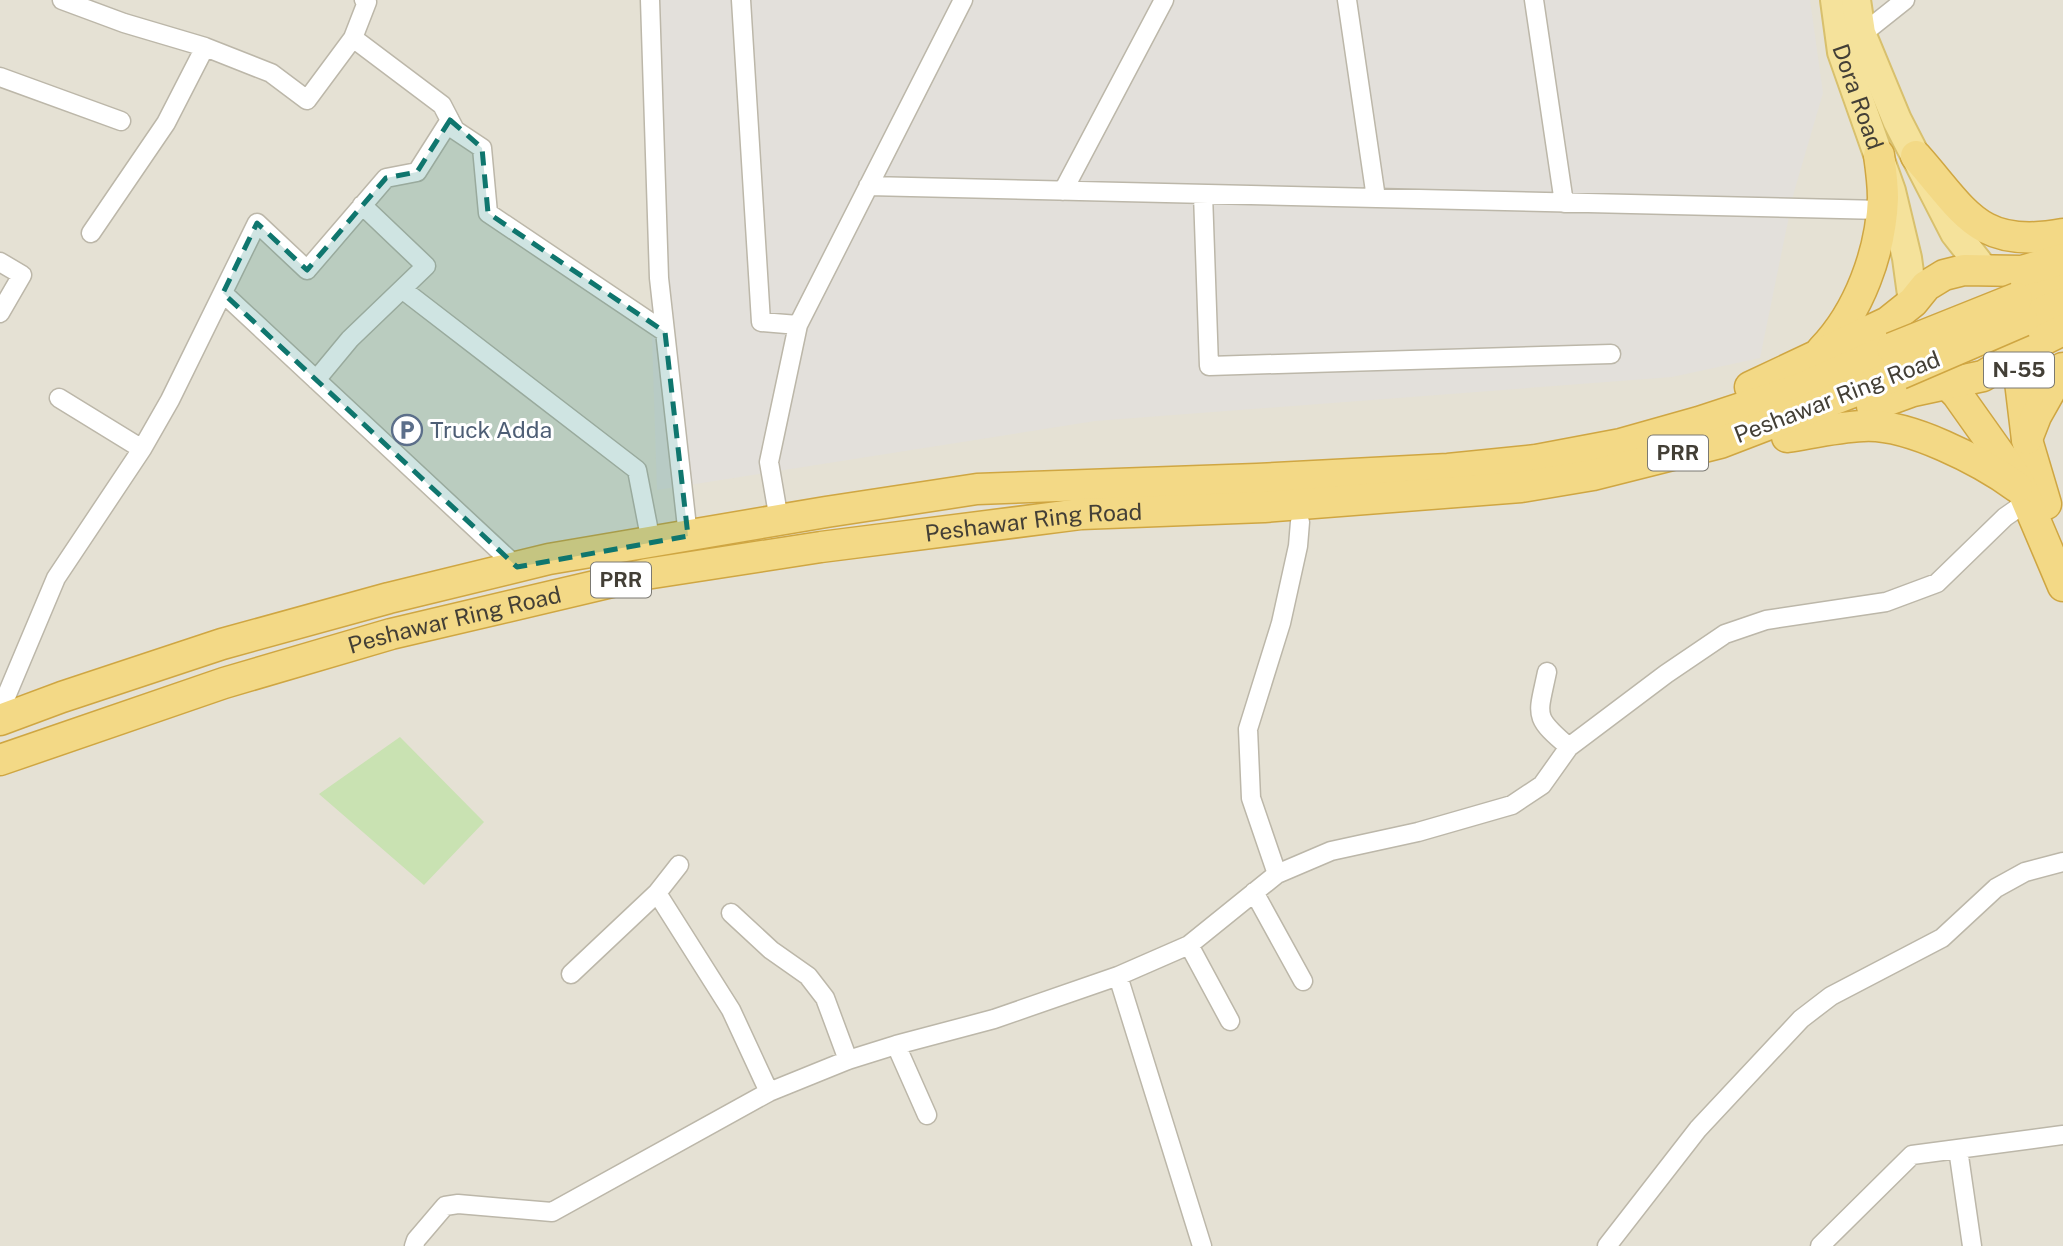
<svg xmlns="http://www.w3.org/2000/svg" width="2063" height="1246" font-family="'Public Sans',sans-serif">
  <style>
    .residential { fill: #e5e1d4 }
    .industrial { fill: #e3e0db }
    .green { fill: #c9e2b2 }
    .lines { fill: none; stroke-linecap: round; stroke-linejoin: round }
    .minor-casing { stroke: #bcb7a9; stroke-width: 21 }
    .primary-casing { stroke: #d8c06d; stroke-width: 32 }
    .trunk-casing { stroke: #cfa642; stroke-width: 33 }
    .minor { stroke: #fff; stroke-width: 18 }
    .primary { stroke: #f5e29b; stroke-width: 28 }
    .trunk { stroke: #f3d986; stroke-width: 30 }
    .trunk-bridge-casing { stroke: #cfa642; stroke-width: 33; stroke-linecap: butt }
    .trunk-bridge { stroke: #f3d986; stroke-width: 30 }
    .marked { fill: #0f766e; fill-opacity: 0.2; stroke: #0f766e; stroke-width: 5; stroke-dasharray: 14 9; stroke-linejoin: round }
    .labels { text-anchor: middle; stroke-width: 6; stroke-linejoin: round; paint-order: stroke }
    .shield { fill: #fff; stroke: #7b7972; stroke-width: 2 }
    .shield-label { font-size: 21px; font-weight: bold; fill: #433f36 }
    .street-label { font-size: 23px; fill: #433f36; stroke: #fff }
    .service-label { font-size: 23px; fill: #4e5e75; stroke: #fff; text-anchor: start }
  </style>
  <rect width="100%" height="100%" fill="#f1efe6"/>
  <!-- residential -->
  <path class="residential" d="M0,0H2063V1246H0Z"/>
  <!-- industrial -->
  <path class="industrial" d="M641,0H1810L1823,93L1794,192L1760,358L1672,377L1095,421L657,490Z"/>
  <!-- green -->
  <path class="green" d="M400,737L484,822L424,885L319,794Z"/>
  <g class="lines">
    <!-- minor casing -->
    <g class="minor-casing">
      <path id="minor" d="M62,0L124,23L205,47L271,73L307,100L353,38L442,105L455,130L482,148L488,213L665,332
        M650,0L659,278L688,536
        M741,0L761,322L798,325L963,0
        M1347,0L1376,198
        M1534,0L1564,203
        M353,38L367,2L364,0
        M1856,39L1905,0
        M0,77L121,121
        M868,186L1882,210
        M1063,191L1164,0
        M1203,194L1209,366L1611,354
        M91,233L166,123L205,47
        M0,262L22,275L0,313
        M402,289L637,470L651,542
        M223,293L517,567
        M316,380L350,339L426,266L362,205
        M142,449L170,400L257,223L307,270L386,178L417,172L450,120
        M779,520L769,462L798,325
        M1547,672C1538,716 1532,716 1569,747
        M0,711L56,578L142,449L59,398
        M1277,874L1251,798L1248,729L1281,623L1298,546L1300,522
        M1254,892L1303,981
        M657,893L679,865
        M731,913L771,950L808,976L825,998L848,1060
        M1189,945L1230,1021
        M571,974L657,893L731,1010L769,1092
        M1118,976L1202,1246
        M896,1045L927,1115
        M1958,1149L1972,1246
        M414,1246L416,1240L445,1206L458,1204L552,1212L769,1092L848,1060L896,1045L994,1019L1118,976L1189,945L1277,874L1331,851L1418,832L1512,805L1542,785L1569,747L1666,674L1725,634L1766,620L1886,602L1937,583L2005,517L2028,501
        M1607,1246L1698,1129L1801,1019L1831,996L1942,938L1996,888L2025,872L2063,862
        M1820,1246L1912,1155L2063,1135"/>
    </g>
    <!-- primary casing -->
    <g class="primary-casing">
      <g id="primary">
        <path id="s1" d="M1835,0L1842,52L1891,191L1907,258L1913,302"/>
        <path d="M1856,0L1861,33L1897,120L1955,233L1984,270"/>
      </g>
    </g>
    <!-- trunk casing -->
    <g class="trunk-casing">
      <g id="trunk">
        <path d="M1916,156C1965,211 1978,250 2063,234"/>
        <path d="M2017,298L2063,279"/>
        <path d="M2023,321L2063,303"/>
        <path d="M2015,340L2027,440L2046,504"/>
        <path d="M1822,350C1859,312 1881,252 1883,198C1883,184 1881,169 1879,155"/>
        <path d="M1937,374L1957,394L2018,480L2063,586"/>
        <path d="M1750,387L1888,322L1913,302L1926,286L1944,275L1964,270L2022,271L2063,259"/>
        <path d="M1872,406L1913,391L1983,376L2037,343L2063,330"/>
        <path d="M1787,437C1812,433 1838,427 1863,426C1908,423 1981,461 2017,487"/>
        <path d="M2027,439L2036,416L2063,368"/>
        <path d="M0,720L62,697L222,644L389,598L549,559L826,512L977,489L1257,479L1448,469L1536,460L1621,444L1699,422L1799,389L1892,348"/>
        <path id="s2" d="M0,760L224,683L391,634L646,574L821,547L1081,514L1264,507L1521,487L1593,475L1720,443L1900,374"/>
      </g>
    </g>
    <!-- minor -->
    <use href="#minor" class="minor"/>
    <!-- primary -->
    <use href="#primary" class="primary"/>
    <!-- trunk -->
    <use href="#trunk" class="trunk"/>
    <!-- trunk-bridge casing -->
    <g class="trunk-bridge-casing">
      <path id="trunk-bridge" d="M1892,348L2017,298
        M1900,374L2023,321"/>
    </g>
    <!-- trunk-bridge -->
    <use href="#trunk-bridge" class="trunk-bridge"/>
  </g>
  <!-- marked area -->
  <path class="marked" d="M450,120L482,148L488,213L665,332L688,536L517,567L223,293L257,223L307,270L386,178L417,172Z"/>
  <!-- icons -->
  <defs>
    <g id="parking-ring" transform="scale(1.575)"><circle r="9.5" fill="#fff" stroke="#5c6f8a" stroke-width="1.5"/><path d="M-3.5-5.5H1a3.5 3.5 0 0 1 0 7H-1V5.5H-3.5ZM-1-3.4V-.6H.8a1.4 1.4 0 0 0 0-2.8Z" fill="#5c6f8a"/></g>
  </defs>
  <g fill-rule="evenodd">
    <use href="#parking-ring" x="407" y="430"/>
  </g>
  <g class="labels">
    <!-- shield labels -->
    <g class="shield">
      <rect x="1984" y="352.5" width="70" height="35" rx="5"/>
      <rect x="1648" y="435.5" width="60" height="35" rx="5"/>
      <rect x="591" y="562.5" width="60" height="35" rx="5"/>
    </g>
    <g class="shield-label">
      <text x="2019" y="377">N-55</text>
      <text x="1678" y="460">PRR</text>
      <text x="621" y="587">PRR</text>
    </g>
    <!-- street labels -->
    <g class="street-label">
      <text dy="8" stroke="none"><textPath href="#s1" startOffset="100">Dora Road</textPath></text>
      <text transform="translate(1837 397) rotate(-21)" y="8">Peshawar Ring Road</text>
      <text dy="8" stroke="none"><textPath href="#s2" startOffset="1064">Peshawar Ring Road</textPath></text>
      <text dy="8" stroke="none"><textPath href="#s2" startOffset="476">Peshawar Ring Road</textPath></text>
    </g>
    <!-- service labels -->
    <g class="service-label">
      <text x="430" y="438">Truck Adda</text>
    </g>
  </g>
</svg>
